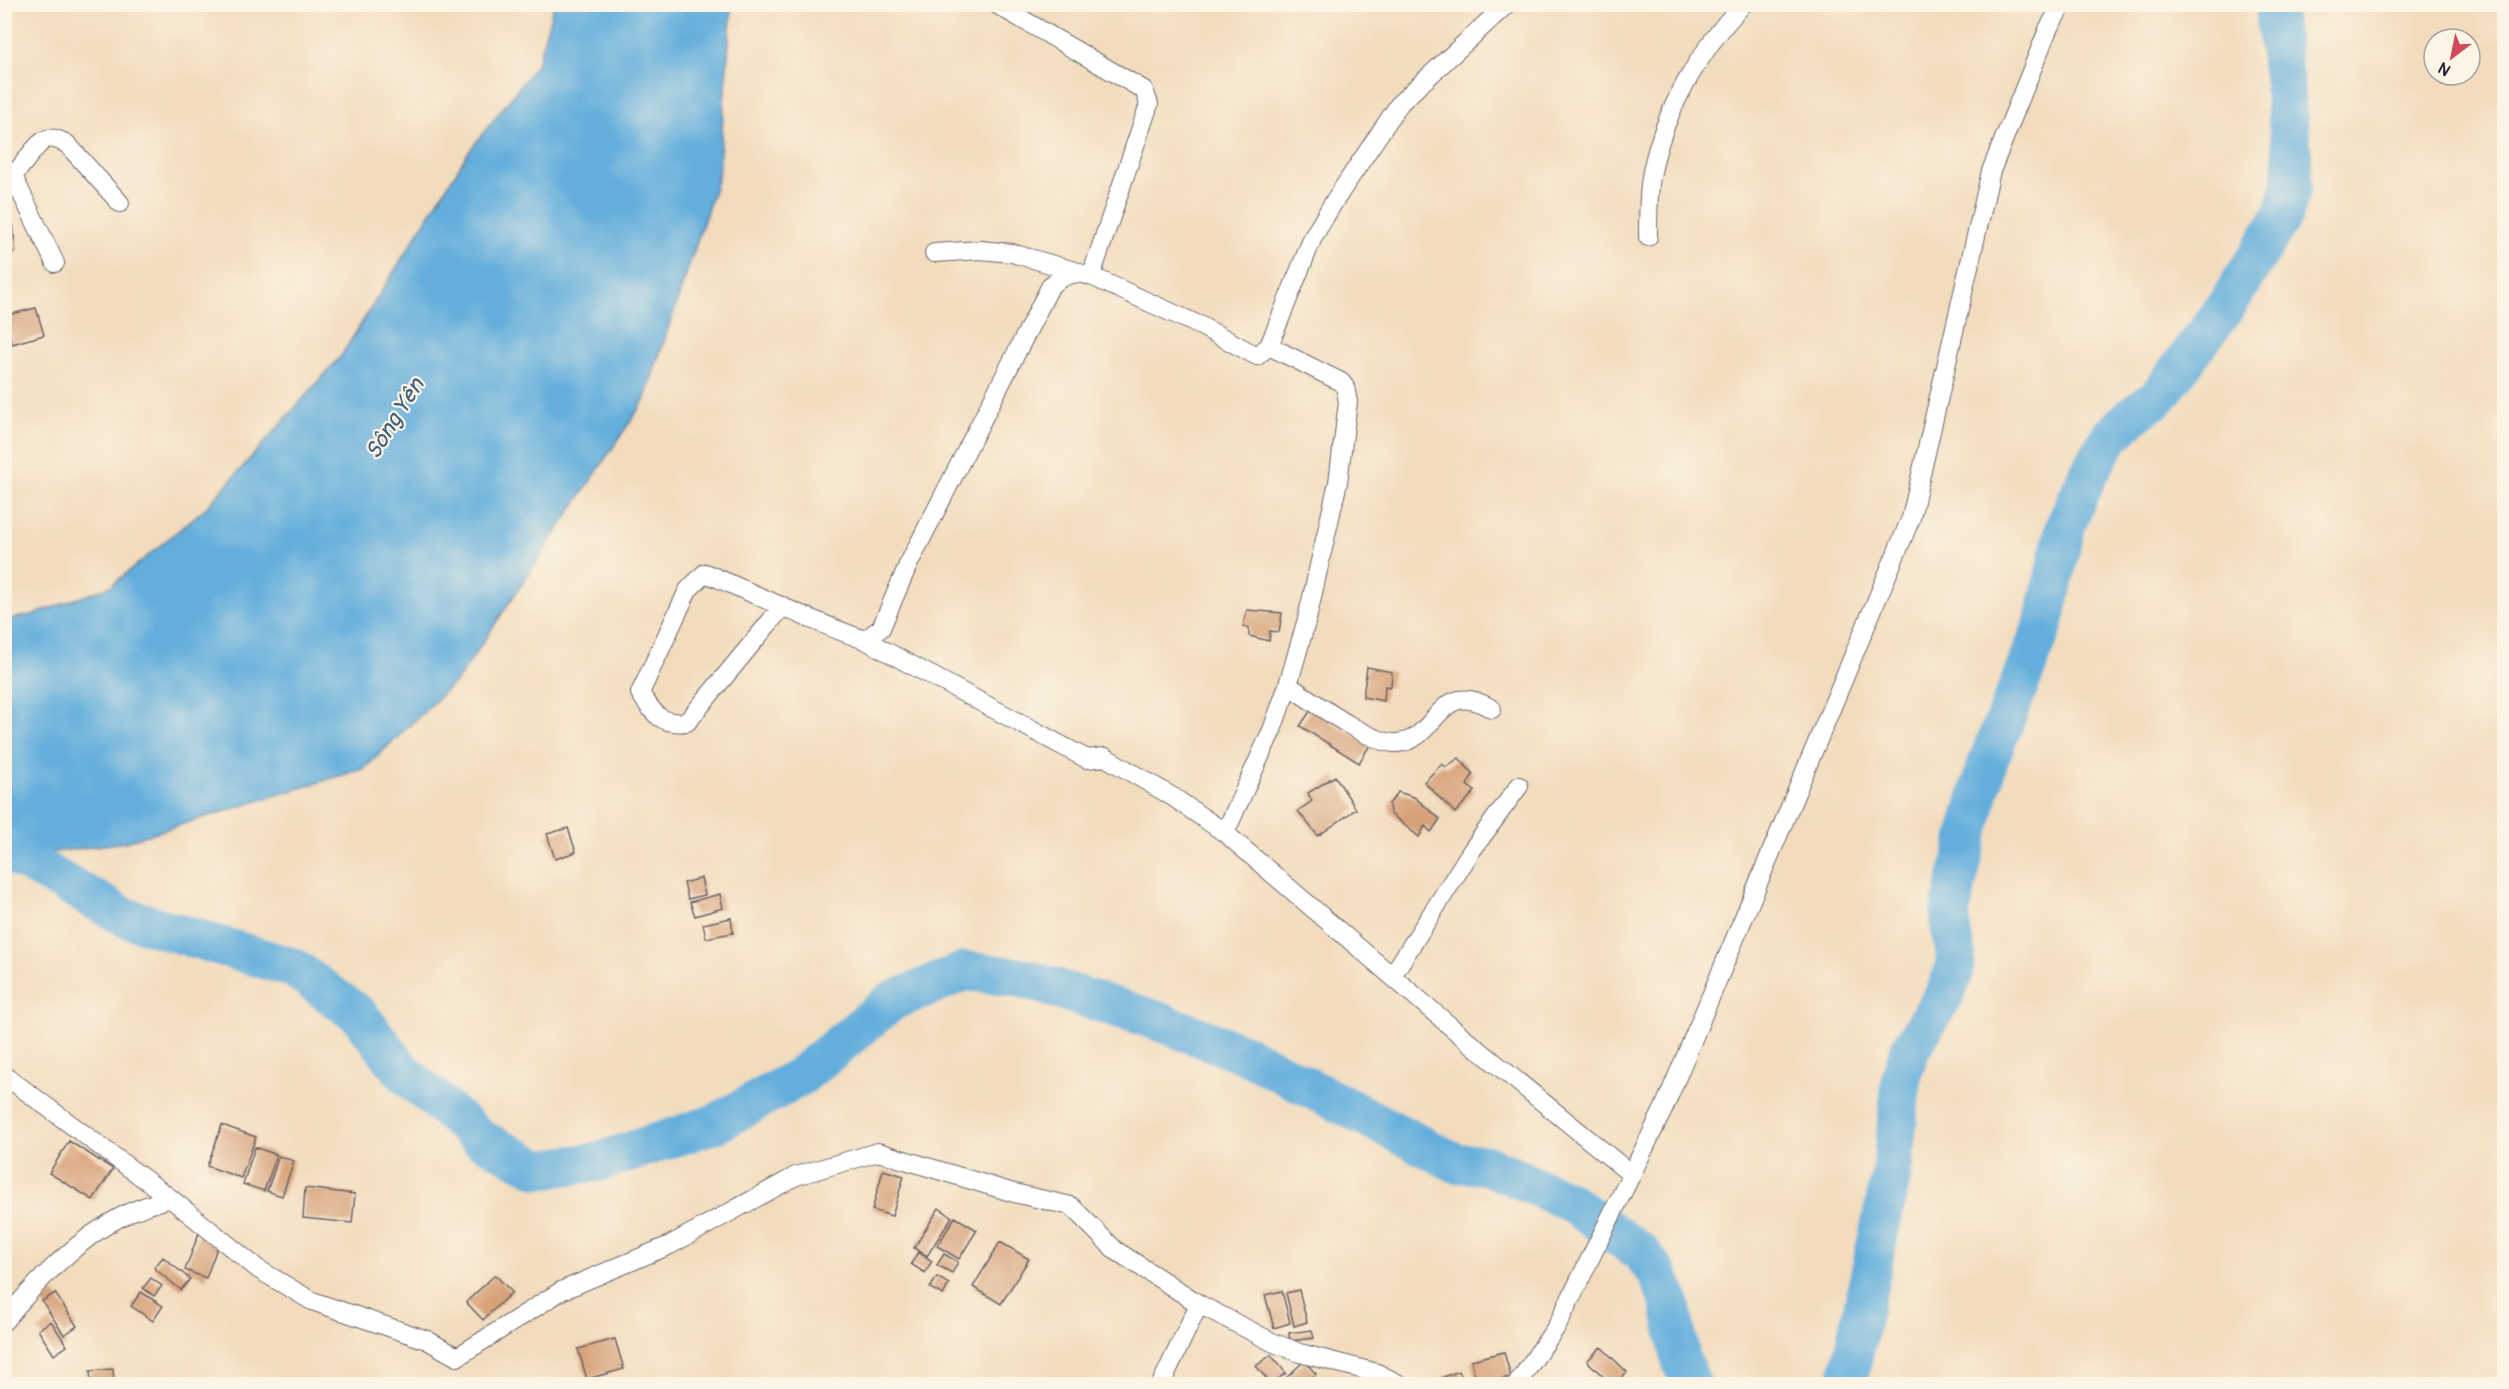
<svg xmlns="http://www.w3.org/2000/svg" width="2509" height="1389" font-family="Pangolin,sans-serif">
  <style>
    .water { fill: #64aedc; stroke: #43688c; stroke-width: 1.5 }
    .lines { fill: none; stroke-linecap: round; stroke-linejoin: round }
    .river { stroke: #64aedc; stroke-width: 40 }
    .building { fill: #d7a279 }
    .street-casing { stroke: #6b6368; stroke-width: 20 }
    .street { stroke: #fff; stroke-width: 18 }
    .labels { text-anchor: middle; stroke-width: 4.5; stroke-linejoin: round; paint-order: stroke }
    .water-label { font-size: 22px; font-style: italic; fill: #3c5a7b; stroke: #fcf5e5 }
  </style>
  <rect width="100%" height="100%" fill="#fcf5e5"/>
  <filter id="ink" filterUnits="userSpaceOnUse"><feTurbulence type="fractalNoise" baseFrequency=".0167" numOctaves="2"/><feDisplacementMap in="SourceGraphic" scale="12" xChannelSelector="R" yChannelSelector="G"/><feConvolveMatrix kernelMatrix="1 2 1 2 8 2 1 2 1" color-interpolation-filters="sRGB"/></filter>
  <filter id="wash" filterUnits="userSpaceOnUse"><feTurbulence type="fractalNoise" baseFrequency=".008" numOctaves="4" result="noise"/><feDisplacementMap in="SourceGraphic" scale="24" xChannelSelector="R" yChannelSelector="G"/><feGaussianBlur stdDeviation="1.35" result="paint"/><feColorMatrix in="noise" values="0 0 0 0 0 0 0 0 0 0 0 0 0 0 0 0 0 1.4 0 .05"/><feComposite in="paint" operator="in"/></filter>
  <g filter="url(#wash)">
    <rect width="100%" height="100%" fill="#f2dcbd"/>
    <!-- water -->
    <path class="water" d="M554,4L732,5L718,178L644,401L459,678L365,768L125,842L20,857H5V620L35,614L111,586L208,506L341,356L468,153L537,64Z"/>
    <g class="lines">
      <!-- river -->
      <path class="river" d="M4,849L127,918L294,968L359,1015L404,1073L481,1139L539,1169L598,1162L717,1123L801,1076L892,1001L965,971L1023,978L1152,1019L1242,1053L1456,1163L1487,1165L1570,1202L1639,1251L1656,1271L1670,1303L1681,1360L1691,1384
        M1847,1384L1892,1171L1902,1075L1909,1051L1944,995L1954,972L1956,953L1951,934L1950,912L1971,822L1987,764L2043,626L2066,524L2088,475L2109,438L2132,416L2158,397L2227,305L2284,213L2292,184V153L2276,19V4"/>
    </g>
    <g id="blocks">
      <!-- building -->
      <path class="building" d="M13,224L16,252L4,254V225Z
        M36,308L44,335L12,344L4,316Z
        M1247,610L1282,613L1279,632L1270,631L1269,641L1249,636V628L1243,626Z
        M1367,667L1392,672L1391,687L1385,686L1384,701L1363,697Z
        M1311,710L1370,745L1359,763L1300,726Z
        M1459,758L1473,774L1467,785L1475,791L1455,813L1424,782L1442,764L1446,767Z
        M1335,776L1356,809L1318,836L1298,811L1312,801L1308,793Z
        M1398,792L1414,797L1440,819L1431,832L1425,826L1419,837L1390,813L1389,804Z
        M568,828L576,852L555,859L547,834Z
        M701,878L705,895L688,899L684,883Z
        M720,894L723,908L695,916L690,902Z
        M731,918L733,933L706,938L703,924Z
        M222,1125L256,1137L241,1178L207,1166Z
        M69,1141L113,1169L93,1200L49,1173Z
        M255,1147L277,1155L264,1191L243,1184Z
        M279,1156L294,1161L282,1196L267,1191Z
        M883,1170L904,1176L892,1216L872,1210Z
        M305,1188L355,1194L352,1223L303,1218Z
        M939,1208L952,1217L927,1256L914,1248Z
        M955,1217L977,1230L959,1259L937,1246Z
        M199,1233L220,1240L206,1278L185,1270Z
        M1000,1242L1029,1259L1001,1304L973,1287Z
        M918,1252L932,1261L925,1273L911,1264Z
        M944,1254L958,1262L952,1273L937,1265Z
        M163,1257L190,1279L181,1290L154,1268Z
        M495,1275L512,1292L483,1320L466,1302Z
        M937,1277L949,1284L943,1295L930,1288Z
        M151,1278L162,1286L154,1296L143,1288Z
        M1299,1290L1307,1322L1294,1326L1286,1293Z
        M1282,1291L1290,1323L1274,1328L1265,1295Z
        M141,1292L163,1306L153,1321L131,1306Z
        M55,1293L77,1326L64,1335L42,1301Z
        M51,1321L67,1346L54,1355L38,1330Z
        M1312,1330L1314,1338L1290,1341L1289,1333Z
        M615,1339L624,1369L587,1379L578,1349Z
        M1601,1347L1627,1372L1615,1384H1611L1587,1361Z
        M1504,1352L1511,1377L1477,1384L1471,1360Z
        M1271,1355L1286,1373L1271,1384L1256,1366Z
        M1304,1361L1316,1374L1305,1384H1280Z
        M113,1369L114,1384H91L90,1371Z
        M1459,1371L1465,1384H1443L1441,1378Z"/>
    </g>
  </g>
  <g filter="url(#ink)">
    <use href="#blocks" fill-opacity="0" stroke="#6b6368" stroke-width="1.5"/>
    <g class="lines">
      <!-- street casing -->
      <g class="street-casing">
        <path id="street" d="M996,4L1144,90L1149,104L1091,276
          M5,169L13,176L55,263
          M13,176C21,168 37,142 47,139C54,137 61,141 67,144L120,203
          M1648,237C1648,217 1648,197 1651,177C1662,114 1699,51 1743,4
          M934,253L980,250L1012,253L1078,272
          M783,606L687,722C660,725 654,714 640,693L688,590L705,573C758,595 810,621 865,640L881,628L908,565L1051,285C1065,275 1074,270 1091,276L1201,326L1257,356L1269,346L1313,237L1335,200L1400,103L1507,4
          M865,640L1087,759L1105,757L1173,797L1225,833L1457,1032L1632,1175
          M1288,685C1311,700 1370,744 1396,743C1438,742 1437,675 1492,709
          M1225,833L1272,730L1288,685L1307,619L1338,482L1348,402L1345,387L1341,382L1269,346
          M1392,976L1472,850L1519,786
          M4,1075L170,1198L258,1269L312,1301L427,1340L457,1357L561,1291L670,1245L796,1176L878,1152L1014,1193L1071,1206L1115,1250L1199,1304L1272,1342L1300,1353L1377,1373L1399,1384
          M4,1321C38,1280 78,1238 126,1214C140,1207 156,1203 170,1198
          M1161,1384L1199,1304
          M1517,1384L1557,1326L1664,1108L1911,518L1991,171L2049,27L2063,4"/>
      </g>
      <!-- street -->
      <use href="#street" class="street"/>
    </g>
  </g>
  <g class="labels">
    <!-- water labels -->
    <g class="water-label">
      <text transform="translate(394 418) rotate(-58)" y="8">Sông Yên</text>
    </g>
  </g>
  <!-- margin -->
  <rect width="2509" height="1389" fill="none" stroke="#fcf5e5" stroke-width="24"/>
  <!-- north arrow -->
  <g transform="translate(2452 57) rotate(212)"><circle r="28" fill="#fcf5e5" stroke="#a5a1a1" stroke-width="1.5"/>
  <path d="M0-4.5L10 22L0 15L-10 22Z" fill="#d1495b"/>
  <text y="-9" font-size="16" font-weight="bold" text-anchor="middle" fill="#22223b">N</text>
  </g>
</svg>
